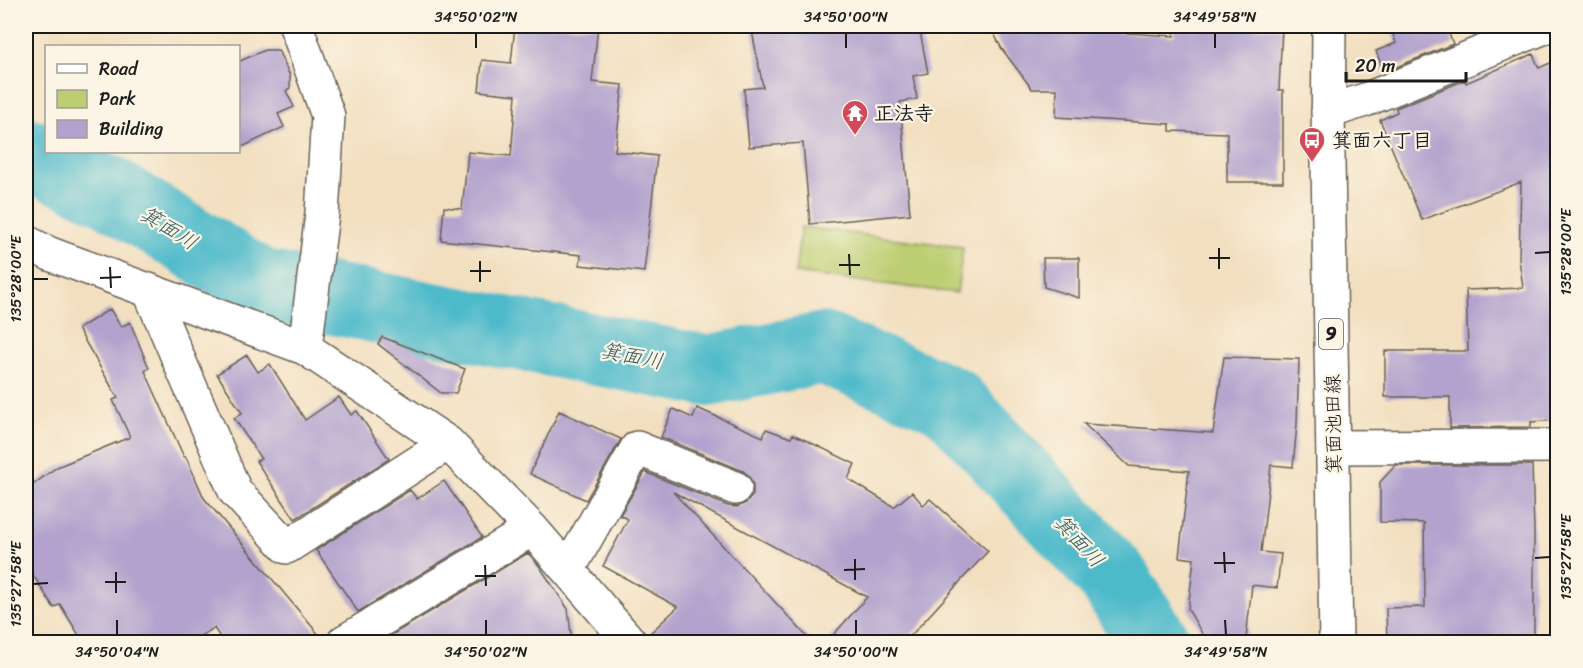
<svg xmlns="http://www.w3.org/2000/svg" width="1583" height="668" font-family="Sriracha,'Klee One',sans-serif">
  <style>
    .green { fill: #bcce71; stroke: #6c7546; stroke-width: 1.5 }
    .lines { fill: none; stroke-linecap: round; stroke-linejoin: round }
    .river { stroke: #4ebaca; stroke-width: 72 }
    .building { fill: #b2a2cd }
    .minor-casing { stroke: #676055; stroke-width: 36 }
    .major-casing { stroke: #676055; stroke-width: 36 }
    .minor { stroke: #fff; stroke-width: 33 }
    .major { stroke: #fff; stroke-width: 33 }
    .ticks { fill: none; stroke: #1c1c1c; stroke-width: 2 }
    .labels { text-anchor: middle; stroke-width: 4.5; stroke-linejoin: round; paint-order: stroke }
    .shield { fill: #fcf5e5; stroke: #5f5d58; stroke-width: 1.5 }
    .shield-label { font-size: 18px; font-weight: bold; fill: #1c1c1c }
    .poi-label { font-size: 20px; font-weight: bold; fill: #1c1c1c; stroke: #fcf5e5; text-anchor: start }
    .street-label { font-size: 20px; fill: #1c1c1c; stroke: #fcf5e5 }
    .water-label { font-size: 21px; font-style: italic; fill: #305b62; stroke: #fcf5e5 }
    .neatline { fill: none; stroke: #1c1c1c; stroke-width: 2 }
    .ticks-label { font-size: 15px; text-anchor: middle; fill: #1c1c1c }
  </style>
  <rect width="100%" height="100%" fill="#fcf5e5"/>
  <filter id="ink" filterUnits="userSpaceOnUse"><feTurbulence type="fractalNoise" baseFrequency=".0167" numOctaves="2"/><feDisplacementMap in="SourceGraphic" scale="12" xChannelSelector="R" yChannelSelector="G"/><feConvolveMatrix kernelMatrix="1 2 1 2 8 2 1 2 1" color-interpolation-filters="sRGB"/></filter>
  <filter id="wash" filterUnits="userSpaceOnUse"><feTurbulence type="fractalNoise" baseFrequency=".008" numOctaves="4" result="noise"/><feDisplacementMap in="SourceGraphic" scale="24" xChannelSelector="R" yChannelSelector="G"/><feGaussianBlur stdDeviation="1.35" result="paint"/><feColorMatrix in="noise" values="0 0 0 0 0 0 0 0 0 0 0 0 0 0 0 0 0 1.4 0 .05"/><feComposite in="paint" operator="in"/></filter>
  <g filter="url(#wash)">
    <rect width="100%" height="100%" fill="#f2dfc0"/>
    <!-- green -->
    <path class="green" d="M801,227L963,247L957,293L795,273Z"/>
    <g class="lines">
      <!-- river -->
      <path class="river" d="M26,153L109,191L261,285L707,371L823,348L950,401L1112,576L1154,642"/>
    </g>
    <g id="blocks">
      <!-- building -->
      <path class="building" d="M515,26H598L592,82L623,85L615,151L657,156L644,272L580,265L581,255L441,240L444,207L462,209L468,152L511,156L516,95L479,91L482,60L511,63Z
        M751,26H919L928,73L913,76L917,99L900,102L910,214L810,224L803,143L749,147L744,89L763,87Z
        M990,26H1019L1174,36V27L1237,30V27L1282,28L1279,90H1283V182H1227V133L1170,131V124L1056,117L1057,89H1032L1002,49Z
        M1390,26H1446L1453,44L1384,72L1376,51L1396,43Z
        M265,50H278L290,76V88L286,91L294,107L278,114L284,127L238,149V62Z
        M1533,54L1539,68L1557,60V420L1531,422V427L1450,428V397H1385V351H1468L1466,290L1523,288L1519,259L1521,182L1422,220L1380,120L1397,112L1396,108L1465,80L1466,83Z
        M1043,258H1079V298L1044,287Z
        M110,309L121,327L130,322L149,368L145,371L184,457H186L204,498L325,642H223L214,628L190,642H83L60,604L54,608L26,564V490L57,467L130,437L113,400L118,398L78,329Z
        M382,337L465,369L456,393H441L378,344Z
        M247,355L258,372L270,364L305,420L339,397L351,415L357,411L389,459L295,519L256,461L261,459L234,418L242,413L217,374Z
        M1224,357L1299,359L1297,424L1293,467L1271,465L1261,552L1281,554L1277,588L1252,585L1246,639L1236,638L1235,642H1207L1188,609L1194,559L1179,557L1189,471L1129,466L1084,424L1213,433Z
        M697,408L763,437L766,429L791,438L793,434L855,464L848,479L894,507L912,492L923,505L930,499L988,551L905,642H827L867,597L673,492L812,642H648L647,636L678,607L603,566L628,519L620,515L645,472L728,506L737,507L746,503L753,495V485L749,476L743,471L661,437L673,409L693,418Z
        M559,411L621,439L586,500L530,474Z
        M1396,465H1532L1534,530V642H1387L1386,608L1425,607L1424,523L1380,522V482Z
        M444,481L482,537L358,612L316,550L410,490L417,499Z
        M528,553L540,567L568,609L572,642H380Z"/>
    </g>
  </g>
  <g filter="url(#ink)">
    <use href="#blocks" fill-opacity="0" stroke="#676055" stroke-width="1.5"/>
    <g class="lines">
      <!-- minor casing -->
      <g class="minor-casing">
        <path id="minor" d="M296,26L328,116L322,214L305,348
          M1328,112L1365,100L1547,26
          M26,242L50,254L305,348L448,443L532,529L630,642
          M149,290L235,491L287,547L448,443
          M1333,447L1558,446
          M568,570L637,448L735,488
          M344,642L532,529"/>
      </g>
      <!-- major casing -->
      <g class="major-casing">
        <path id="major" d="M1329,26L1328,161L1336,642"/>
      </g>
      <!-- minor -->
      <use href="#minor" class="minor"/>
      <!-- major -->
      <use href="#major" class="major"/>
    </g>
  </g>
  <!-- ticks -->
  <path class="ticks" d="M476,33V48M846,33V48M1215,33V48M1219,248V269M1535,253L1550,252M849,254L850,275M1209,258H1230M480,261V282M839,265H860M110,267L111,288M470,271H491M100,278L121,277M33,279H48M1224,552L1225,573M1535,558L1550,557M855,559V580M1214,563H1235M485,565L486,586M844,570L865,569M116,572V593M475,576H496M105,582H126M33,584L48,583M117,620V635M486,620V635M856,620V635M1225,620L1226,635"/>
  <!-- icons -->
  <defs>
    <g id="temple-pin" transform="scale(1.35)"><path d="M0 17L-7.5 6A9.5 9.5 0 1 1 7.5 6Z" fill="#d1495b" stroke="#fcf5e5"/><path d="M0-6L5-2H3V0L6.5 2.5H4V6H1.5V3h-3V6H-4V2.5H-6.5L-3 0V-2H-5Z" fill="#fff"/></g>
    <g id="bus-pin" transform="scale(1.35)"><path d="M0 17L-7.5 6A9.5 9.5 0 1 1 7.5 6Z" fill="#d1495b" stroke="#fcf5e5"/><path d="M-5-6H5V4H4V6H2V4H-2V6H-4V4H-5ZM-3.5-4V0h7V-4ZM-3.5 1.2v1.5H-2V1.2ZM2 1.2v1.5H3.5V1.2Z" fill="#fff"/></g>
  </defs>
  <g fill-rule="evenodd">
    <use href="#temple-pin" x="855" y="113"/>
    <use href="#bus-pin" x="1312" y="140"/>
  </g>
  <g class="labels">
    <!-- shield labels -->
    <rect class="shield" x="1319" y="319" width="24" height="30" rx="4.5"/>
    <g class="shield-label">
      <text x="1331" y="340">9</text>
    </g>
    <!-- poi labels -->
    <g class="poi-label">
      <text x="874" y="120">正法寺</text>
      <text x="1332" y="147">箕面六丁目</text>
    </g>
    <!-- street labels -->
    <g class="street-label">
      <text transform="translate(1333 424) rotate(-91)" y="7">箕面池田線</text>
    </g>
    <!-- water labels -->
    <g class="water-label">
      <text transform="translate(169 228) rotate(32)" y="7">箕面川</text>
      <text transform="translate(632 356) rotate(11)" y="7">箕面川</text>
      <text transform="translate(1079 541) rotate(47)" y="7">箕面川</text>
    </g>
  </g>
  <!-- margin -->
  <rect width="1583" height="668" fill="none" stroke="#fcf5e5" stroke-width="66"/>
  <!-- legend -->
  <rect x="45" y="45" width="195" height="108" fill="#fcf5e5" stroke="#a29e95" stroke-width="1.5"/>
  <rect x="57" y="64" width="30" height="9" fill="#ffffff" stroke="#a29e95" stroke-width="1.5"/>
  <text x="99" y="75" font-size="18" fill="#1c1c1c">Road</text>
  <rect x="57" y="90" width="30" height="18" fill="#bcce71" stroke="#a29e95" stroke-width="1.5"/>
  <text x="99" y="105" font-size="18" fill="#1c1c1c">Park</text>
  <rect x="57" y="120" width="30" height="18" fill="#b2a2cd" stroke="#a29e95" stroke-width="1.5"/>
  <text x="99" y="135" font-size="18" fill="#1c1c1c">Building</text>
  <!-- scale -->
  <path d="M1346 72v9h120v-9" fill="none" stroke="#1c1c1c" stroke-width="3"/>
  <text x="1355" y="72" font-size="18" fill="#1c1c1c" stroke="#fcf5e5" stroke-width="4.5" paint-order="stroke">20 m</text>
  <rect x="33" y="33" width="1517" height="602" class="neatline"/>
  <g class="ticks-label">
    <text x="476" y="22">34°50'02"N</text>
    <text x="846" y="22">34°50'00"N</text>
    <text x="1215" y="22">34°49'58"N</text>
    <text transform="translate(1566 252) rotate(-90)" y="5">135°28'00"E</text>
    <text transform="translate(16 279) rotate(-90)" y="5">135°28'00"E</text>
    <text transform="translate(1566 557) rotate(-90)" y="5">135°27'58"E</text>
    <text transform="translate(16 584) rotate(-90)" y="5">135°27'58"E</text>
    <text x="117" y="657">34°50'04"N</text>
    <text x="486" y="657">34°50'02"N</text>
    <text x="856" y="657">34°50'00"N</text>
    <text x="1226" y="657">34°49'58"N</text>
  </g>
</svg>
